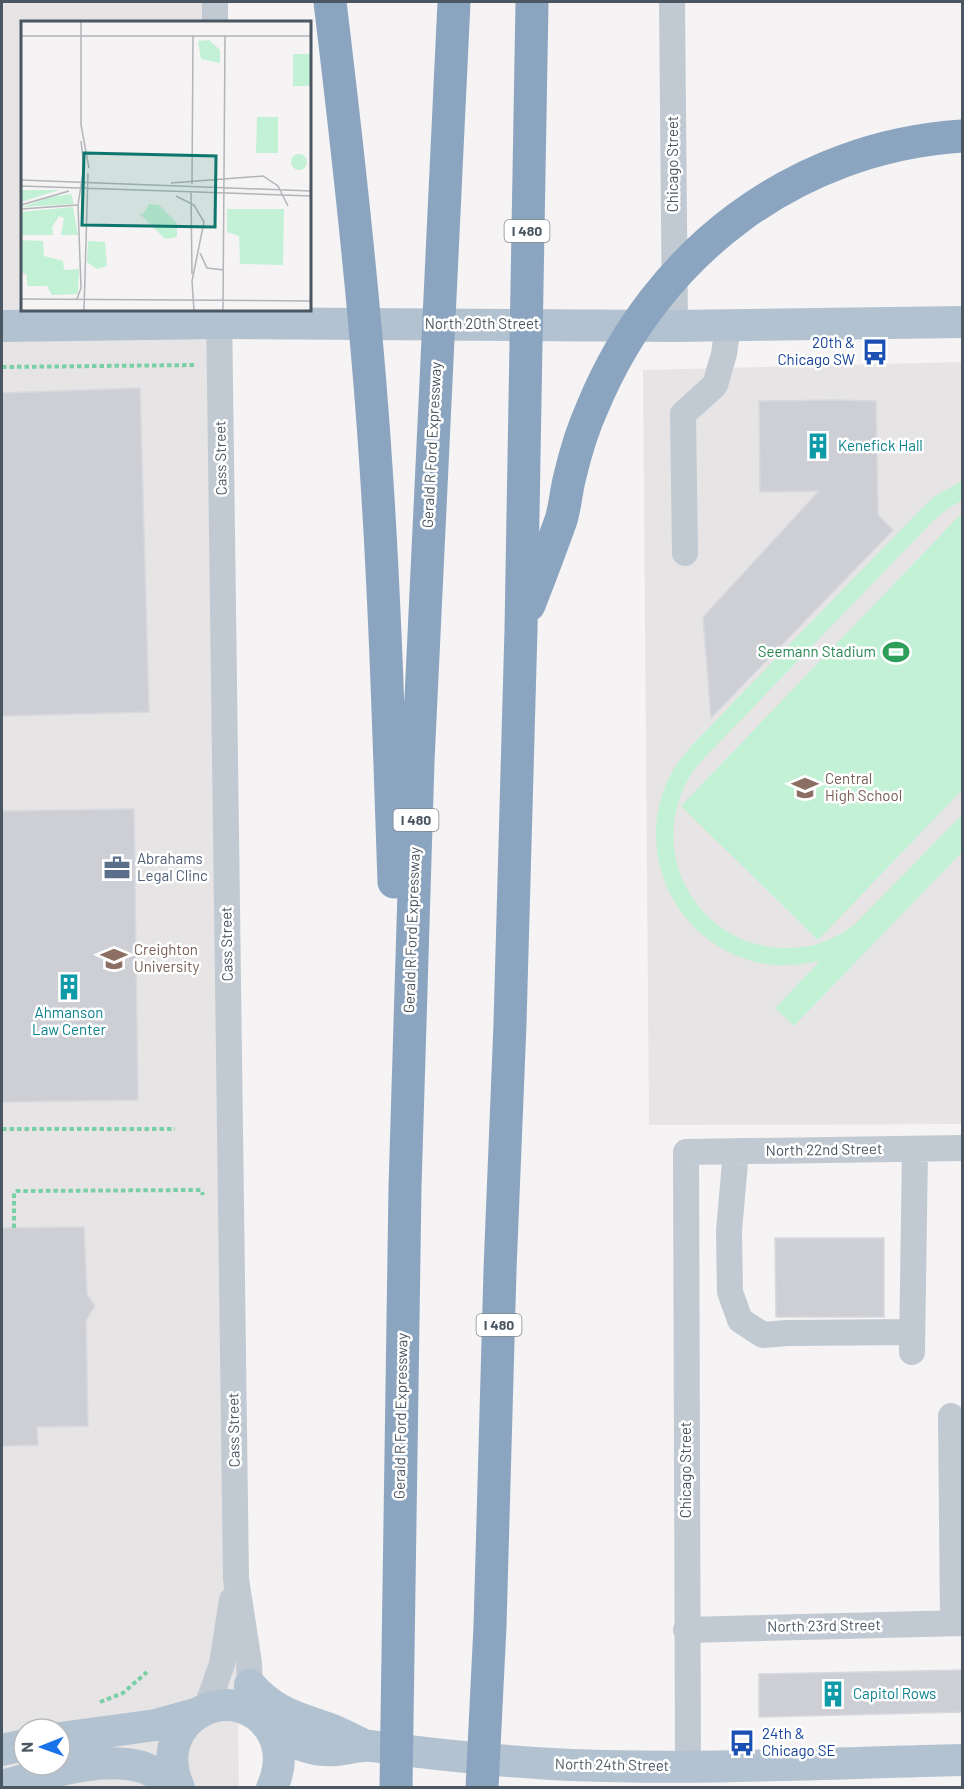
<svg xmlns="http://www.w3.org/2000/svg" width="964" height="1789" font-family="Barlow,sans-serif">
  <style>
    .education { fill: #e6e4e5; fill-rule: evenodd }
    .green { fill: #c3f1d5 }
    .building { fill: #cdcfd5; stroke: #d7d9de; stroke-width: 1.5 }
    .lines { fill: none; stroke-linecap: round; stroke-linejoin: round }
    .path { stroke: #7ad0a6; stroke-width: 4; stroke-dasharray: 4.5 3; stroke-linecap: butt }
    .minor { stroke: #c1cad2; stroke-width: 26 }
    .major { stroke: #b3c2d1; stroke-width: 32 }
    .highway { stroke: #8ba5c1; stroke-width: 33 }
    .labels { text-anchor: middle; stroke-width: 5; stroke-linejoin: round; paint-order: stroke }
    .shield { fill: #fff; stroke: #808990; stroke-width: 1.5 }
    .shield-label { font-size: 14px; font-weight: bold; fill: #4a5661 }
    .street-label { font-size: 15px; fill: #4a5661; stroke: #fff }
    .transit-label { font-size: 15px; fill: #164399; stroke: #fff; text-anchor: end }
    .culture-label { font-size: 15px; fill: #0d838f; stroke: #fff; text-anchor: start }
    .leisure-label { font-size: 15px; fill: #27864d; stroke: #fff; text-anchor: end }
    .education-label { font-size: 15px; fill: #785e54; stroke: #fff; text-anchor: start }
    .service-label { font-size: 15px; fill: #4e5e75; stroke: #fff; text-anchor: start }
    .inset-road { fill: none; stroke: #b1b4b9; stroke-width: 1.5 }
    .view { fill: #0f766e; fill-opacity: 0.15; stroke: #0f766e; stroke-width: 3 }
    .inset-edge { fill: none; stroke: #4a5661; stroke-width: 3 }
  </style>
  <rect width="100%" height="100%" fill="#f5f3f3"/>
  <!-- education -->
  <path class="education" d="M2,2H215V22H22V309H219L239,1787L2,1788ZM24,1729H60V1765H24Z
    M962,362V1124L649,1125L643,370Z"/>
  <!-- green -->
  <path class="green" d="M962,481V500L946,510L932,522L705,757C697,766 689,776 684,787C647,870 713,959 803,947C822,945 838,936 853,926L962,815V852L794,1026L775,1008L820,961C802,964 784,967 766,964C680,950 631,856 669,778C675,765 684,755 693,744L920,510L935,496Z
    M962,513V790L818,940L681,806Z"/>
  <!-- building -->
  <path class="building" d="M140,388L149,712L2,716V393Z
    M838,400L876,401L878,515L893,530L711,718L703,617L819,491L760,492L759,401Z
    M134,809L138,1100L2,1102V811Z
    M84,1227L87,1294L95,1306L86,1320L88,1426L37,1427L38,1445L2,1446V1228Z
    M775,1238H884V1317H776Z
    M963,1670V1712L759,1717V1674Z"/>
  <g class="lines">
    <!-- path -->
    <path class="path" d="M2,367L196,365
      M2,1129H175
      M14,1228V1193L17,1191L193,1190H201L203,1195
      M100,1702L123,1693L147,1672"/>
    <!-- minor -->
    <path class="minor" d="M215,2V22
      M672,2L675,326
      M219,309L236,1579L249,1663L250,1685L254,1702
      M685,553L683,414L715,385L724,354L728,325
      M736,1151L729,1231L730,1292L740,1320L763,1335L787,1333L912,1332
      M912,1352L915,1149
      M951,1416L953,1623
      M686,1630L962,1623
      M206,1709L222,1664L232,1600
      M688,1766L686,1152L962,1148"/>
    <!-- major -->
    <path class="major" d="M2,326L219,323L675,326L962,322
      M250,1685C276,1715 301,1718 335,1731C344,1735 352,1739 360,1743
      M268,1726C289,1741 309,1752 335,1750C348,1749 359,1745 371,1746C438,1755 504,1762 571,1765C701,1770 832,1763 962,1760
      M60,1738L156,1725L196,1714
      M2,1750L24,1745
      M2,1786C43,1775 99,1755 142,1767C155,1771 167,1780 178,1787
      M179,1788C147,1717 239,1673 273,1734C282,1752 280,1770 272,1788"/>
    <!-- highway -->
    <path class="highway" d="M330,2C348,151 365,301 375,452C385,595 389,739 394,882
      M529,605C540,577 551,548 561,520C565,507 566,493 569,480C575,454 582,430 593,406C657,252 795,147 962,136
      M396,1788L405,1187L418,761L454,2
      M482,1788L490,1626L500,1270L510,1024L521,629L532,2"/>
  </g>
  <!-- icons -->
  <defs>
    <g id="bus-bare" transform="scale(2.07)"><path d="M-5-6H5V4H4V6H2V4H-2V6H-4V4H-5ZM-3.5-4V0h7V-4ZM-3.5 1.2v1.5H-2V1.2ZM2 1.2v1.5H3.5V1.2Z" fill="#1a4fb4" stroke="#fff" stroke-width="2.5" paint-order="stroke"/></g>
    <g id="building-bare" transform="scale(2.07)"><path d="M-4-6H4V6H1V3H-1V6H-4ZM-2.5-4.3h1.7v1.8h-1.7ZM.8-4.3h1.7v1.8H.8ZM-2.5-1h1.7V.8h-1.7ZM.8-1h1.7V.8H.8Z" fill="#0f9aa8" stroke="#fff" stroke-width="2.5" paint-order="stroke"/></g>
    <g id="stadium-bare" transform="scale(2.07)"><path d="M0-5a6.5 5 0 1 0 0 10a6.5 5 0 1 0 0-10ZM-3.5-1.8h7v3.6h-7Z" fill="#2e9e5b" stroke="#fff" stroke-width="2.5" paint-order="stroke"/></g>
    <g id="school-bare" transform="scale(2.07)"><path d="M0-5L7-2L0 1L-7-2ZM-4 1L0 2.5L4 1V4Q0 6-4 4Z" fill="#8d6e63" stroke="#fff" stroke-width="2.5" paint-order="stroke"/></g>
    <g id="office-bare" transform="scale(2.07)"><path d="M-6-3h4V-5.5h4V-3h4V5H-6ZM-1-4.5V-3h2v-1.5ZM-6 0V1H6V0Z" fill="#5c6f8a" stroke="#fff" stroke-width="2.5" paint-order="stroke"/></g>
    <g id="university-bare" transform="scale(2.07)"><path d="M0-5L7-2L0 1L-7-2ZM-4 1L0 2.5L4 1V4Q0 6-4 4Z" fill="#8d6e63" stroke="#fff" stroke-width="2.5" paint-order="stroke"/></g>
  </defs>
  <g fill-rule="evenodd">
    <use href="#bus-bare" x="875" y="352"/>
    <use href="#building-bare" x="818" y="446"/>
    <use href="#stadium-bare" x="896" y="652"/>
    <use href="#school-bare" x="805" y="788"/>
    <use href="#office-bare" x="117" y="868"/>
    <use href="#university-bare" x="114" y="959"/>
    <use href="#building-bare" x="69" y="987"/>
    <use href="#building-bare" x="833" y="1694"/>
    <use href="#bus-bare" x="742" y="1743"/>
  </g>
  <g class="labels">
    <!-- shield labels -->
    <g class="shield">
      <rect x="504.5" y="220" width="45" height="22" rx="4.5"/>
      <rect x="393.5" y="809" width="45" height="22" rx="4.5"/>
      <rect x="476.5" y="1314" width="45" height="22" rx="4.5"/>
    </g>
    <g class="shield-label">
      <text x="527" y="236">I 480</text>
      <text x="416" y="825">I 480</text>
      <text x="499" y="1330">I 480</text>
    </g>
    <!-- street labels -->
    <g class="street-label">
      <text transform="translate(673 164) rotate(-90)" y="5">Chicago Street</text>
      <text x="482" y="329">North 20th Street</text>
      <text transform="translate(432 445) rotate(-87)" y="5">Gerald R Ford Expressway</text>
      <text transform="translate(221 458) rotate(-91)" y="5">Cass Street</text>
      <text transform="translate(412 930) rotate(-88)" y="5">Gerald R Ford Expressway</text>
      <text transform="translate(227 944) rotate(-91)" y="5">Cass Street</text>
      <text transform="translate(824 1150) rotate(-1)" y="5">North 22nd Street</text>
      <text transform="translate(401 1416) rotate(-89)" y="5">Gerald R Ford Expressway</text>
      <text transform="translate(234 1430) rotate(-91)" y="5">Cass Street</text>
      <text transform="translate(686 1470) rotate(-90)" y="5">Chicago Street</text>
      <text transform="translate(824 1626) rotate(-1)" y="5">North 23rd Street</text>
      <text transform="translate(612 1765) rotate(1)" y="5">North 24th Street</text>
    </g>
    <!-- transit labels -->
    <g class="transit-label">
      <text x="855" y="348">20th &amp;<tspan x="855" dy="17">Chicago SW</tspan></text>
      <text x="762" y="1739" text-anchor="start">24th &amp;<tspan x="762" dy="17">Chicago SE</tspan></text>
    </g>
    <!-- culture labels -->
    <g class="culture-label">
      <text x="838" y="451">Kenefick Hall</text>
      <text x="69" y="1018" text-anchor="middle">Ahmanson<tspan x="69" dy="17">Law Center</tspan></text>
      <text x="853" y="1699">Capitol Rows</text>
    </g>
    <!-- leisure labels -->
    <g class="leisure-label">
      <text x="876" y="657">Seemann Stadium</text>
    </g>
    <!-- education labels -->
    <g class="education-label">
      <text x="825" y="784">Central<tspan x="825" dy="17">High School</tspan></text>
      <text x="134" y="955">Creighton<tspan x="134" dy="17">University</tspan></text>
    </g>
    <!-- service labels -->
    <g class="service-label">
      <text x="137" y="864">Abrahams<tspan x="137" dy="17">Legal Clinc</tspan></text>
    </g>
  </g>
  <!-- overview -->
  <g transform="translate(21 21)">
    <rect width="290" height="290" fill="#f5f3f3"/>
    <path d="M188,19L199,29V42L180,38L177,20ZM272,33H289V65H272ZM236,96H257V132H235ZM270 141a8 8 0 1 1 16 0a8 8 0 1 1-16 0ZM0,169H38L0,181ZM50,173L53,183L1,186L29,176ZM128,183L138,184L156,202V216L144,218L118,192L122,193ZM52,186L57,214H40L43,197L38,195L31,206L32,214H0V191ZM206,188H263L262,244L219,243L218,215L206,211ZM0,219L22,220L23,235L42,240L43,249L58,248L57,273L31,274L26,265H6V254L0,251ZM67,220L84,221L86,245L76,248L66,241Z" fill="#c3f1d5"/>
    <path class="inset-road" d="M60,0V104L68,147M0,15H290M60,120L63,146M0,159L290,170M150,162L242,155L257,165L267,185M171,163L172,15M0,165L290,175M170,170L171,253M155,175L173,184L183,201L171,260M0,184L48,170M0,188L57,184M179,232L186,247L203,249M171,260L173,289M0,278L290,280M56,278L60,267L57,184L62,152M63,289L67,152M202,289L204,15"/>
    <path class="view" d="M63,132L195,135L194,206L61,204Z"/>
    <rect width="290" height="290" class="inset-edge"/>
  </g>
  <!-- border -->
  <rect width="964" height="1789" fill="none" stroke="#4a5661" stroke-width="6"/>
  <!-- north arrow -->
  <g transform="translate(42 1747) rotate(269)"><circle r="28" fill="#ffffff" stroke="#b7bbc0" stroke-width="1.5"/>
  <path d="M0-4.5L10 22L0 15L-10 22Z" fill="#1a73e8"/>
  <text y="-9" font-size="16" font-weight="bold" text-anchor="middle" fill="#4a5661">N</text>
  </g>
</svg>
